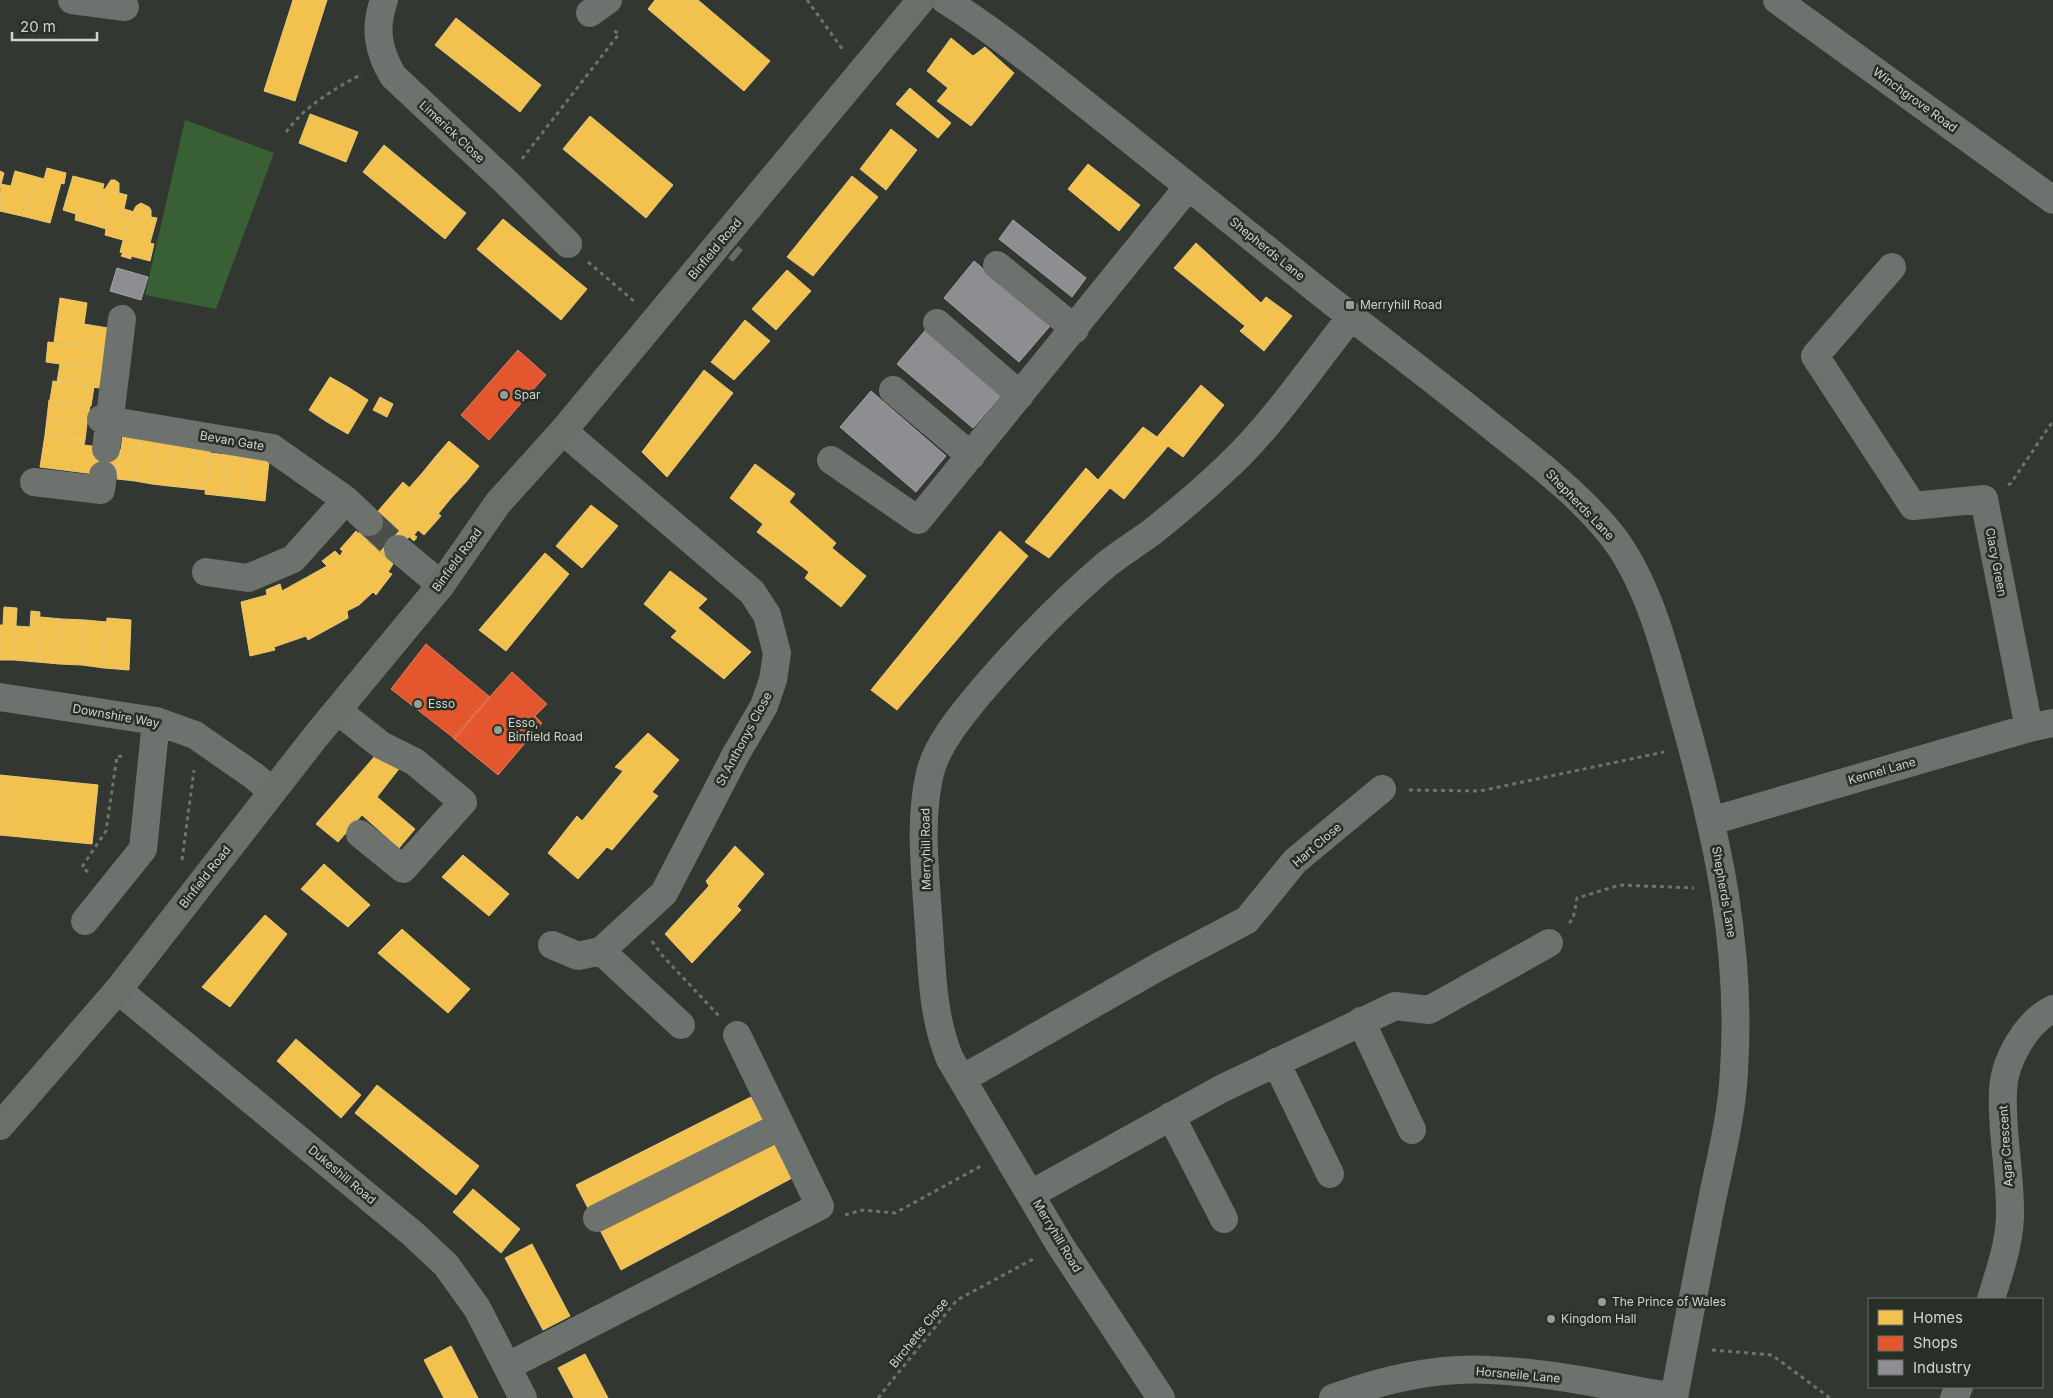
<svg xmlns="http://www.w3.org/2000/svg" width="2053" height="1398" font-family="Inter,sans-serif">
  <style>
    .green { fill: #396035 }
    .homes { fill: #f2c14e; stroke: #e8c775 }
    .shops { fill: #e4572e; stroke: #de7d5e }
    .industry { fill: #8d8d92; stroke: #a1a3a4 }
    .building { fill: #626f61 }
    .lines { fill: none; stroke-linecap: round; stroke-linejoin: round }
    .minor-tunnel { stroke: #4a4f4a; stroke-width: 28; stroke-dasharray: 28 14; stroke-linecap: butt }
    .path { stroke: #6e726e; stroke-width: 3; stroke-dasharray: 4 4; stroke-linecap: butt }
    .minor { stroke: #6e726e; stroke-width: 28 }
    .major { stroke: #696f69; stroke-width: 28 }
    .poi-dot { fill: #999e98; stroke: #272f27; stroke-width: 2 }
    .labels { text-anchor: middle; stroke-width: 5; stroke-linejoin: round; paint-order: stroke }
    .street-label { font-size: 12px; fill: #d0d5cf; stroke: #272f27 }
    .poi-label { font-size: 12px; fill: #d0d5cf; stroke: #272f27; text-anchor: start }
  </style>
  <rect width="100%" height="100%" fill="#323732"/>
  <!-- green -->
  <path class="green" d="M185,120L274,153L216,309L145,295Z"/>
  <!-- homes -->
  <path class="homes" d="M293,0H327L295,101L264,91Z
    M655,0H698L770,61L744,91L648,9Z
    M456,18L541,85L520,112L435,45Z
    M951,38L973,56L985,47L1014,73L971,126L937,101L948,88L927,71Z
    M910,88L951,123L938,138L896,104Z
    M310,114L358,132L346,162L299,143Z
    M590,116L673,185L646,218L563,149Z
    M891,129L917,150L886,190L860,169Z
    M384,145L466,213L445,239L363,172Z
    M1088,164L1140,205L1119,231L1068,189Z
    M47,168L66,173L64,184L61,183L50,223L26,217L37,177L44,179Z
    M0,171L4,173L0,188Z
    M15,171L37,177L26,217L0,211L1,184L11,186Z
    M73,176L104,184L93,225L75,220L76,214L63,210Z
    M852,176L878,197L813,276L787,257Z
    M111,180H115L119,183V193L127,195L124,209L131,211L123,240L105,235L106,229L93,225L103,189H105Z
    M141,203L149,207L151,210V217L157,218L150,243L154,244L150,261L131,256V259L121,256L123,253L120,252L131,211L133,212L136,206Z
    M503,219L587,289L561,320L477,249Z
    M1196,243L1261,303L1266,297L1292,316L1264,351L1240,331L1245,326L1174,268Z
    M787,270L811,291L776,330L752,309Z
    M60,298L87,303L84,324L108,328L105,349L54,342Z
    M745,320L770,341L734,380L711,362Z
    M48,342L105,349L102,370L46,362Z
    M60,364L102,370L99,388L57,382Z
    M704,370L733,393L667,477L642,452Z
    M330,377L348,387L327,422L309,410Z
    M53,381L94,387L91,406L50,400Z
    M1201,385L1224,405L1183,457L1168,446L1124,499L1110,488L1049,558L1025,542L1086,468L1098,480L1143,427L1157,437Z
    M348,387L368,400L348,434L327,422Z
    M380,397L393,404L387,417L373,410Z
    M49,400L90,406L87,423L47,418Z
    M47,418L87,423L85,440L45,435Z
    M45,435L85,440L84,445L121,450L118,477L40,467Z
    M123,435L141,438L135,481L117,479Z
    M141,438L157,440L152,484L135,481Z
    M157,440L175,442L169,486L152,484Z
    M449,441L479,466L466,482L436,456Z
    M175,442L194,445L188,488L169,486Z
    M194,445L211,448L206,490L188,488Z
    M210,453L228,455L223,496L205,494Z
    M228,455L246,457L241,498L223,496Z
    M436,456L466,482L452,497L423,472Z
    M246,457L269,460L265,501L241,498Z
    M755,464L795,494L789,502L836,543L832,548L866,576L841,607L805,578L809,572L757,532L763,524L730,498Z
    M423,472L452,497L438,514L409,488Z
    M403,482L441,516L424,535L418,530L414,535L417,537L414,541L379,510Z
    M591,505L618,526L582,568L556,546Z
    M379,510L409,537L389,559L359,533Z
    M356,531L393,564L388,572L392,574L376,595L373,592L359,605L347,611L348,618L308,640L306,636L274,647L275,650L250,656L241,602L267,595L266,590L280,584L282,591L327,566L322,561L335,551L340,556L343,551L340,549Z
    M1000,531L1028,556L897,710L871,690Z
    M545,553L569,574L506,651L479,630Z
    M670,571L707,599L698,608L751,652L724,679L671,637L677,631L644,604Z
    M4,607L17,608L14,660H0V625H3Z
    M31,611L40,612L37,662L14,660L16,626L30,627Z
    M40,617L62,619L59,664L37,662Z
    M107,618L131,620L129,670L104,668Z
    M62,619L85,620L82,665L59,664Z
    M85,620L107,622L104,668L82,665Z
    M648,733L679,760L652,792L658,796L612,850L607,847L578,879L548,853L577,816L582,821L623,771L615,767Z
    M382,748L402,765L377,797L415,829L399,848L362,815L338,842L316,824Z
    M0,775L98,785L92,844L0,835Z
    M735,846L764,874L737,906L741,910L692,963L665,934L709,886L706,881Z
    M463,855L509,894L489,916L442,877Z
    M324,864L370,905L348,927L301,889Z
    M265,915L287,934L230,1007L202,987Z
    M402,929L470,989L448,1013L378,953Z
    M296,1039L361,1095L341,1118L277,1061Z
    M377,1085L479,1166L456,1195L355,1113Z
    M751,1097L763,1120L588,1208L576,1185Z
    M771,1139L792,1178L621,1270L600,1230Z
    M473,1189L520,1229L501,1253L453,1212Z
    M532,1244L570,1316L543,1330L505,1258Z
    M451,1346L478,1398H444L424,1360Z
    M585,1354L608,1398H574L558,1368Z"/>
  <!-- shops -->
  <path class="shops" d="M518,350L546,375L489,440L461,415Z
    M426,644L490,697L455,739L391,689Z
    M512,672L547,704L535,716L542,723L498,775L453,738Z"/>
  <!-- industry -->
  <path class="industry" d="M1013,220L1086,278L1072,297L999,239Z
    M974,261L1050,326L1019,362L944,298Z
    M117,268L148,277L141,300L110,291Z
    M928,327L1004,392L973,428L897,364Z
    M871,391L946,456L916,492L840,427Z"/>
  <!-- building -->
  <path class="building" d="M738,246L743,250L733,262L728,258Z"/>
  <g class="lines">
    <!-- minor-tunnel -->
    <path class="minor-tunnel" d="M369,522L398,549"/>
    <!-- path -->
    <path class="path" d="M807,0L843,50
      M286,132C305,106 334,89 362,74
      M522,159L619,34L613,30
      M588,262L635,302
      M2008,485L2011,483L2053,421
      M1409,790L1480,791L1664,752
      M182,860L194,770
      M88,872L82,867L106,831L117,756L126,757
      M1569,923L1573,919L1577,898L1620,885L1694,888
      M652,941L661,954L719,1016
      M845,1215L862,1210L895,1213L981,1166
      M1712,1350L1772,1355L1830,1398
      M878,1398L957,1300L1035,1258"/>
    <!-- minor -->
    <path class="minor" d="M72,0L125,7
      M384,0C374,28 378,51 393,76L505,181L568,244
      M945,0C1004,37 1058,83 1113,126C1179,179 1245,232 1311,285C1371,333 1432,378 1491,426C1533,459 1588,501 1619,545C1654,597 1669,666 1686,725C1718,841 1742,949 1734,1071C1732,1114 1721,1157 1712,1200C1699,1266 1686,1332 1674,1398
      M1777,0L2053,200
      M590,13L608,0
      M997,265L1075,329
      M1892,267L1815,356L1913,506L1984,499L2029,728
      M937,323L1020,395
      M893,390L971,456
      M101,419L272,448L346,500L369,522
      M106,449L122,319
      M831,460L918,520L1188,187
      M34,482L101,490L103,475
      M398,549L441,585
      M206,572L248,578L293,559L346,500
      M0,697L156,721L195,735L254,776L272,791
      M338,711L381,745L415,762L463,802L403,869L360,834
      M1711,821L2029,728L2053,723
      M85,921L143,849L156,721
      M552,945L578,956L601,951L664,893L736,754L764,706L773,680L777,653L767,615L752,592L563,431
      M601,951L681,1025
      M118,990L413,1234L446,1265L477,1308L523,1398
      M1361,1021L1412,1130
      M1276,1062L1330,1174
      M962,1079L1158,967L1247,920L1295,861L1382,789
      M1171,1116L1224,1219
      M1031,1194L1221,1089L1395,1006L1429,1010L1549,943
      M597,1218L781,1126
      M1991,1299C1999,1273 2009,1245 2010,1217C2011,1175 2001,1133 2003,1091C2004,1061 2026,1022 2053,1009
      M508,1366L820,1206L737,1035
      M1161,1398L1060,1245L950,1059C931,1014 932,963 928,915C925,868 919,819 930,773C937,743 965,711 984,688C1022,644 1062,602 1107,564C1121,553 1137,543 1152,532C1177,512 1202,491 1225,469C1272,426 1311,367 1351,317
      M1333,1398C1382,1380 1438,1367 1490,1370C1551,1372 1613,1387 1674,1397
      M1954,1398L1959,1387"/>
    <!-- major -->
    <path class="major" d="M0,1126L118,990L316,736L441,585L498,503L563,431L921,0"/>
  </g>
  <!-- markers -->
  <g class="poi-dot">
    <rect x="1345" y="300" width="10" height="10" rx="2.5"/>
    <circle cx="504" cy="395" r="5"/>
    <circle cx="418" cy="704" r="5"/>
    <circle cx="498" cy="730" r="5"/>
    <circle cx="1602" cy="1302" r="5"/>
    <circle cx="1551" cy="1319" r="5"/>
  </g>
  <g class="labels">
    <!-- street labels -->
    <g class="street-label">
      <text transform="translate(1915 100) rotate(36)" y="4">Winchgrove Road</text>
      <text transform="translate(452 132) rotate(43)" y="4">Limerick Close</text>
      <text transform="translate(715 249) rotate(-50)" y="4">Binfield Road</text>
      <text transform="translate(1267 249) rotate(39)" y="4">Shepherds Lane</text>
      <text transform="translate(232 441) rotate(10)" y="4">Bevan Gate</text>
      <text transform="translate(1580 505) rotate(46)" y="4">Shepherds Lane</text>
      <text transform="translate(457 560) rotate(-54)" y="4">Binfield Road</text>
      <text transform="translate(1996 562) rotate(79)" y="4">Clacy Green</text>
      <text transform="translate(116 716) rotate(10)" y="4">Downshire Way</text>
      <text transform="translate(744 739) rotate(-62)" y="4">St Anthonys Close</text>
      <text transform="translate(1882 771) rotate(-16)" y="4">Kennel Lane</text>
      <text transform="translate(1317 845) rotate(-41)" y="4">Hart Close</text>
      <text transform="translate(926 849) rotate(-91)" y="4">Merryhill Road</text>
      <text transform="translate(205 877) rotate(-52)" y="4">Binfield Road</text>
      <text transform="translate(1724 892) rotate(80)" y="4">Shepherds Lane</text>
      <text transform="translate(2006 1146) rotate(-94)" y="4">Agar Crescent</text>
      <text transform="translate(342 1175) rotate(40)" y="4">Dukeshill Road</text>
      <text transform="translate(1057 1236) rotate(59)" y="4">Merryhill Road</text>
      <text transform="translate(919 1333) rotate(-51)" y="4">Birchetts Close</text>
      <text transform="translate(1518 1375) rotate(5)" y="4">Horsneile Lane</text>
    </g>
    <!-- poi labels -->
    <g class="poi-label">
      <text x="1360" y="309">Merryhill Road</text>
      <text x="514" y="399">Spar</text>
      <text x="428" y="708">Esso</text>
      <text x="508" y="727">Esso,<tspan x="508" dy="14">Binfield Road</tspan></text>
      <text x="1612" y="1306">The Prince of Wales</text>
      <text x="1561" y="1323">Kingdom Hall</text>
    </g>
  </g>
  <!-- legend -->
  <rect x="1868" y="1298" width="175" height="90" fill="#272f27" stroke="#6b716a"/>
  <rect x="1878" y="1310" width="25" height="15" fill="#f2c14e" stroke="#6b716a"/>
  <text x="1913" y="1323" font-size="15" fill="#d0d5cf">Homes</text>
  <rect x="1878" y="1336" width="25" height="15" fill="#e4572e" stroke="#6b716a"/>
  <text x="1913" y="1348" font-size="15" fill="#d0d5cf">Shops</text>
  <rect x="1878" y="1360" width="25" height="15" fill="#8d8d92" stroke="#6b716a"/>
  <text x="1913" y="1373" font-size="15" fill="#d0d5cf">Industry</text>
  <!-- scale -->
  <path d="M12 32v8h85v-8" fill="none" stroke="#d0d5cf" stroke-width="2.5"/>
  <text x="20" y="32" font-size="15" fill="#d0d5cf" stroke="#272f27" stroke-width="4" paint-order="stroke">20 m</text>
</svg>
